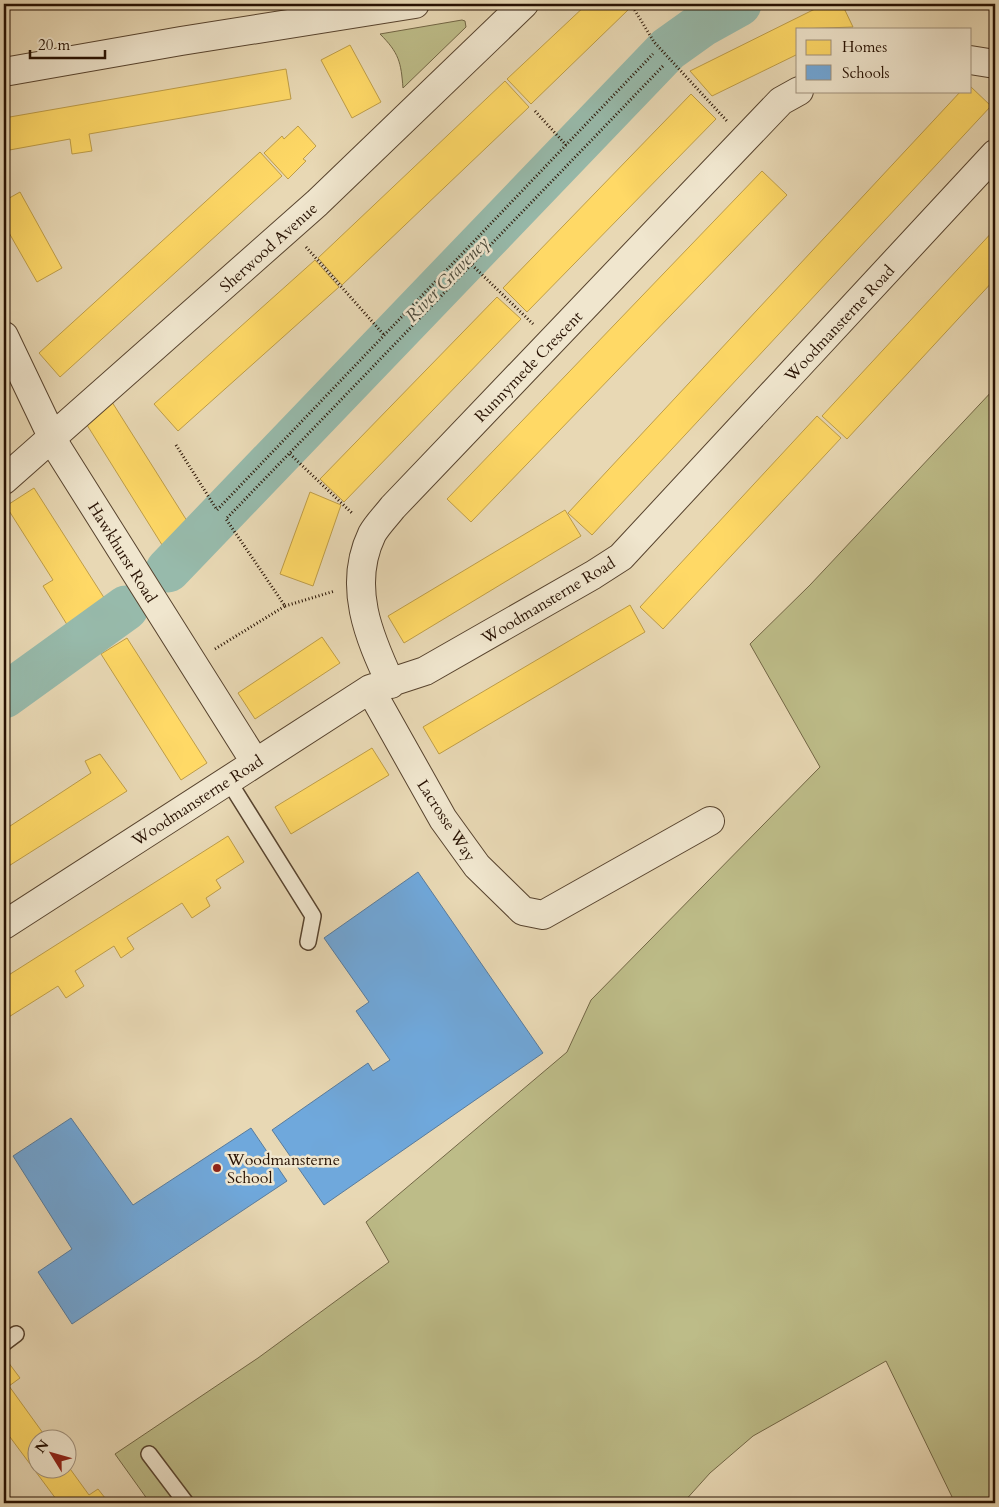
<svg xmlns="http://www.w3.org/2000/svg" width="999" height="1507" font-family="Cardo,serif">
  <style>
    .green { fill: #bdbc88; stroke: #726645 }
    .homes { fill: #ffd966; stroke: #be9d48 }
    .schools { fill: #6fa8dc; stroke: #597b9b }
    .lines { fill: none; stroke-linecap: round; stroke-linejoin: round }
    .river { stroke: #97baab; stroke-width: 45 }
    .lane-casing { stroke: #57432e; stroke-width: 18 }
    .street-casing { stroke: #57432e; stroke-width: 30 }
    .path { stroke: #271102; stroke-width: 3; stroke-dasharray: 1 2.5; stroke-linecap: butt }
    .lane { stroke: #f0e6ce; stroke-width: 15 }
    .street { stroke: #f0e6ce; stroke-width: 28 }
    .poi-dot { fill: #8f2418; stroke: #f0e6ce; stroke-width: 2 }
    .labels { text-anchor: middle; stroke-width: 5; stroke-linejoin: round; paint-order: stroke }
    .street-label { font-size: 16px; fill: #271102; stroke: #f0e6ce }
    .poi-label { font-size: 16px; fill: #271102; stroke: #f0e6ce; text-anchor: start }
    .water-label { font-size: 18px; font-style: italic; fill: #4e4c3d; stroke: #f0e6ce }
  </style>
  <rect width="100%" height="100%" fill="#e8d8b4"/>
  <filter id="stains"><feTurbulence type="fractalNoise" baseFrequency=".004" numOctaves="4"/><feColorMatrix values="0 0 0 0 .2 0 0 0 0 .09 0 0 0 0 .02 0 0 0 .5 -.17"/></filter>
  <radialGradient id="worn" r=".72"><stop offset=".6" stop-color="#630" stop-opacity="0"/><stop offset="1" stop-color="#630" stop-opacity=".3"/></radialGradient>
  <!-- green -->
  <path class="green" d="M462,20L465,21L466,27L403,88C401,62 399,53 380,34Z
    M995,388V1503H955L886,1361L753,1436L710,1473L683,1503H150L115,1454L258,1358L389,1262L366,1222L567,1052L591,1000L820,767L750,644L810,585Z"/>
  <!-- homes -->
  <path class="homes" d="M587,4H622L628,10L531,104L507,79Z
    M825,4H842L853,27L798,29V54L712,96L690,71Z
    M350,45L381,102L352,118L321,60Z
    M286,69L291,99L89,134L92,151L72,154L70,139L4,151V118Z
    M505,81L529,107L342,285L318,258Z
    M970,86L991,106L592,535L568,513L961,91H970Z
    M691,94L716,119L527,312L503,288Z
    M298,126L316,146L303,159L306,161L288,179L264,153L282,136L284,139Z
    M260,152L282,176L60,377L39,353Z
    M762,171L787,195L471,522L447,499Z
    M20,192L62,268L37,282L4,224V201Z
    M995,229V279L847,439L822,416Z
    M315,260L339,287L178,431L154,404Z
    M497,297L521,319L344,502L320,479Z
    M112,402L194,532L169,556L87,425Z
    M817,416L841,438L663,629L640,607Z
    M34,488L110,607L71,631L43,586L53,580L6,506Z
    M310,492L341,505L313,586L280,574Z
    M565,510L581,536L404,643L388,616Z
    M630,605L645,632L439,754L423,727Z
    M322,637L340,663L255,719L238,693Z
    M127,638L207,763L181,780L101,654Z
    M372,748L389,775L291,834L275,807Z
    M100,754L127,791L4,869V830L91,773L85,761Z
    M228,836L244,862L216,880L221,888L206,898L210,906L192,918L182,903L127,938L134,949L121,958L114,946L75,971L84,986L66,998L58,986L4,1020V978Z
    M5,1358L20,1378L9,1386L48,1440H38V1470H68V1466L89,1495L98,1489L109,1503H59L4,1429Z"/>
  <!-- schools -->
  <path class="schools" d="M418,872L543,1053L324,1205L272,1130L368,1063L373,1071L390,1060L356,1011L369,1002L324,938Z
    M71,1118L133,1205L251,1128L287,1181L72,1324L38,1272L72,1249L13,1156Z"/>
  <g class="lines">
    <!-- river -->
    <path class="river" d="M168,570L668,49L703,24L739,4
      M4,696L126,608"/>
    <!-- lane casing -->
    <g class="lane-casing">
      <path id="lane" d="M228,780L313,916L308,942
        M4,1343L16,1334
        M149,1454L186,1503"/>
    </g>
    <!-- street casing -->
    <g class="street-casing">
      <path id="street" d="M970,60L995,64
        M4,72L181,41L415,4
        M4,336L58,449L255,762
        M4,480L317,203L524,4
        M391,684C369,637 347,586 372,534C377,525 386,516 393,507L781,101L799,91
        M370,689L443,819L477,866L523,911L543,915L710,821
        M4,925L370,689L425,671L593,575L621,557L995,154"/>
    </g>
    <!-- path -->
    <path class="path" d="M631,4L654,42L727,121
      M535,111L566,145
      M306,247L385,336
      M472,265L533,324
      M176,445L217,510L653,54
      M290,454L353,514
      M285,606L335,591
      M215,649L285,606L226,519L663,66"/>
    <!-- lane -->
    <use href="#lane" class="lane"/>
    <!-- street -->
    <use href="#street" class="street"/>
  </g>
  <!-- markers -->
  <circle class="poi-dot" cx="217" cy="1168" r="5"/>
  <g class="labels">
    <!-- street labels -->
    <g class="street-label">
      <text transform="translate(268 247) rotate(-42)" y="6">Sherwood Avenue</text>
      <text transform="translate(839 323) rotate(-47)" y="6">Woodmansterne Road</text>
      <text transform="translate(528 366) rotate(-46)" y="6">Runnymede Crescent</text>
      <text transform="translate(123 552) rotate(58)" y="6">Hawkhurst Road</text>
      <text transform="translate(548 600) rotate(-31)" y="6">Woodmansterne Road</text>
      <text transform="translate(197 800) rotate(-33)" y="6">Woodmansterne Road</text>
      <text transform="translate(447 820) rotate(57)" y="6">Lacrosse Way</text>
    </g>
    <!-- poi labels -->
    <g class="poi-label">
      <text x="227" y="1165">Woodmansterne<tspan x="227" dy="18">School</tspan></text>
    </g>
    <!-- water labels -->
    <g class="water-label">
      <text transform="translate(447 279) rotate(-46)" y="6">River Graveney</text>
    </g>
  </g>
  <!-- margin -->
  <rect width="999" height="1507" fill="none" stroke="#e8d8b4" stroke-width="20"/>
  <rect x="5" y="5" width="989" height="1497" fill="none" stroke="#271102" stroke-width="2.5"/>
  <rect x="10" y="10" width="979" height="1487" fill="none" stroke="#271102"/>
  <!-- legend -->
  <rect x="796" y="28" width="175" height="65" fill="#f0e6ce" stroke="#a0917c"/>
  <rect x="806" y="40" width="25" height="15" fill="#ffd966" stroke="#a0917c"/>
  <text x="842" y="52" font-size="15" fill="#271102">Homes</text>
  <rect x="806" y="65" width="25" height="15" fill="#6fa8dc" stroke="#a0917c"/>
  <text x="842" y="78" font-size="15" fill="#271102">Schools</text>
  <!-- north arrow -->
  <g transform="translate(52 1454) rotate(307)"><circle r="24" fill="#f0e6ce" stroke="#a0917c"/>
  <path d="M0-4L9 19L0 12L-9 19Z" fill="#8f2418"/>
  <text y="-8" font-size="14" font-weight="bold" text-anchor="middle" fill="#271102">N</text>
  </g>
  <!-- scale -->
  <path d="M30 50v8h75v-8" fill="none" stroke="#271102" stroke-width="2.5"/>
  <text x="38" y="50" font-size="15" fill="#271102" stroke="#f0e6ce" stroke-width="4" paint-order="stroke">20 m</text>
  <rect width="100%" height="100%" filter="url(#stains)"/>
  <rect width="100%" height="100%" fill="url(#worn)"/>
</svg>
